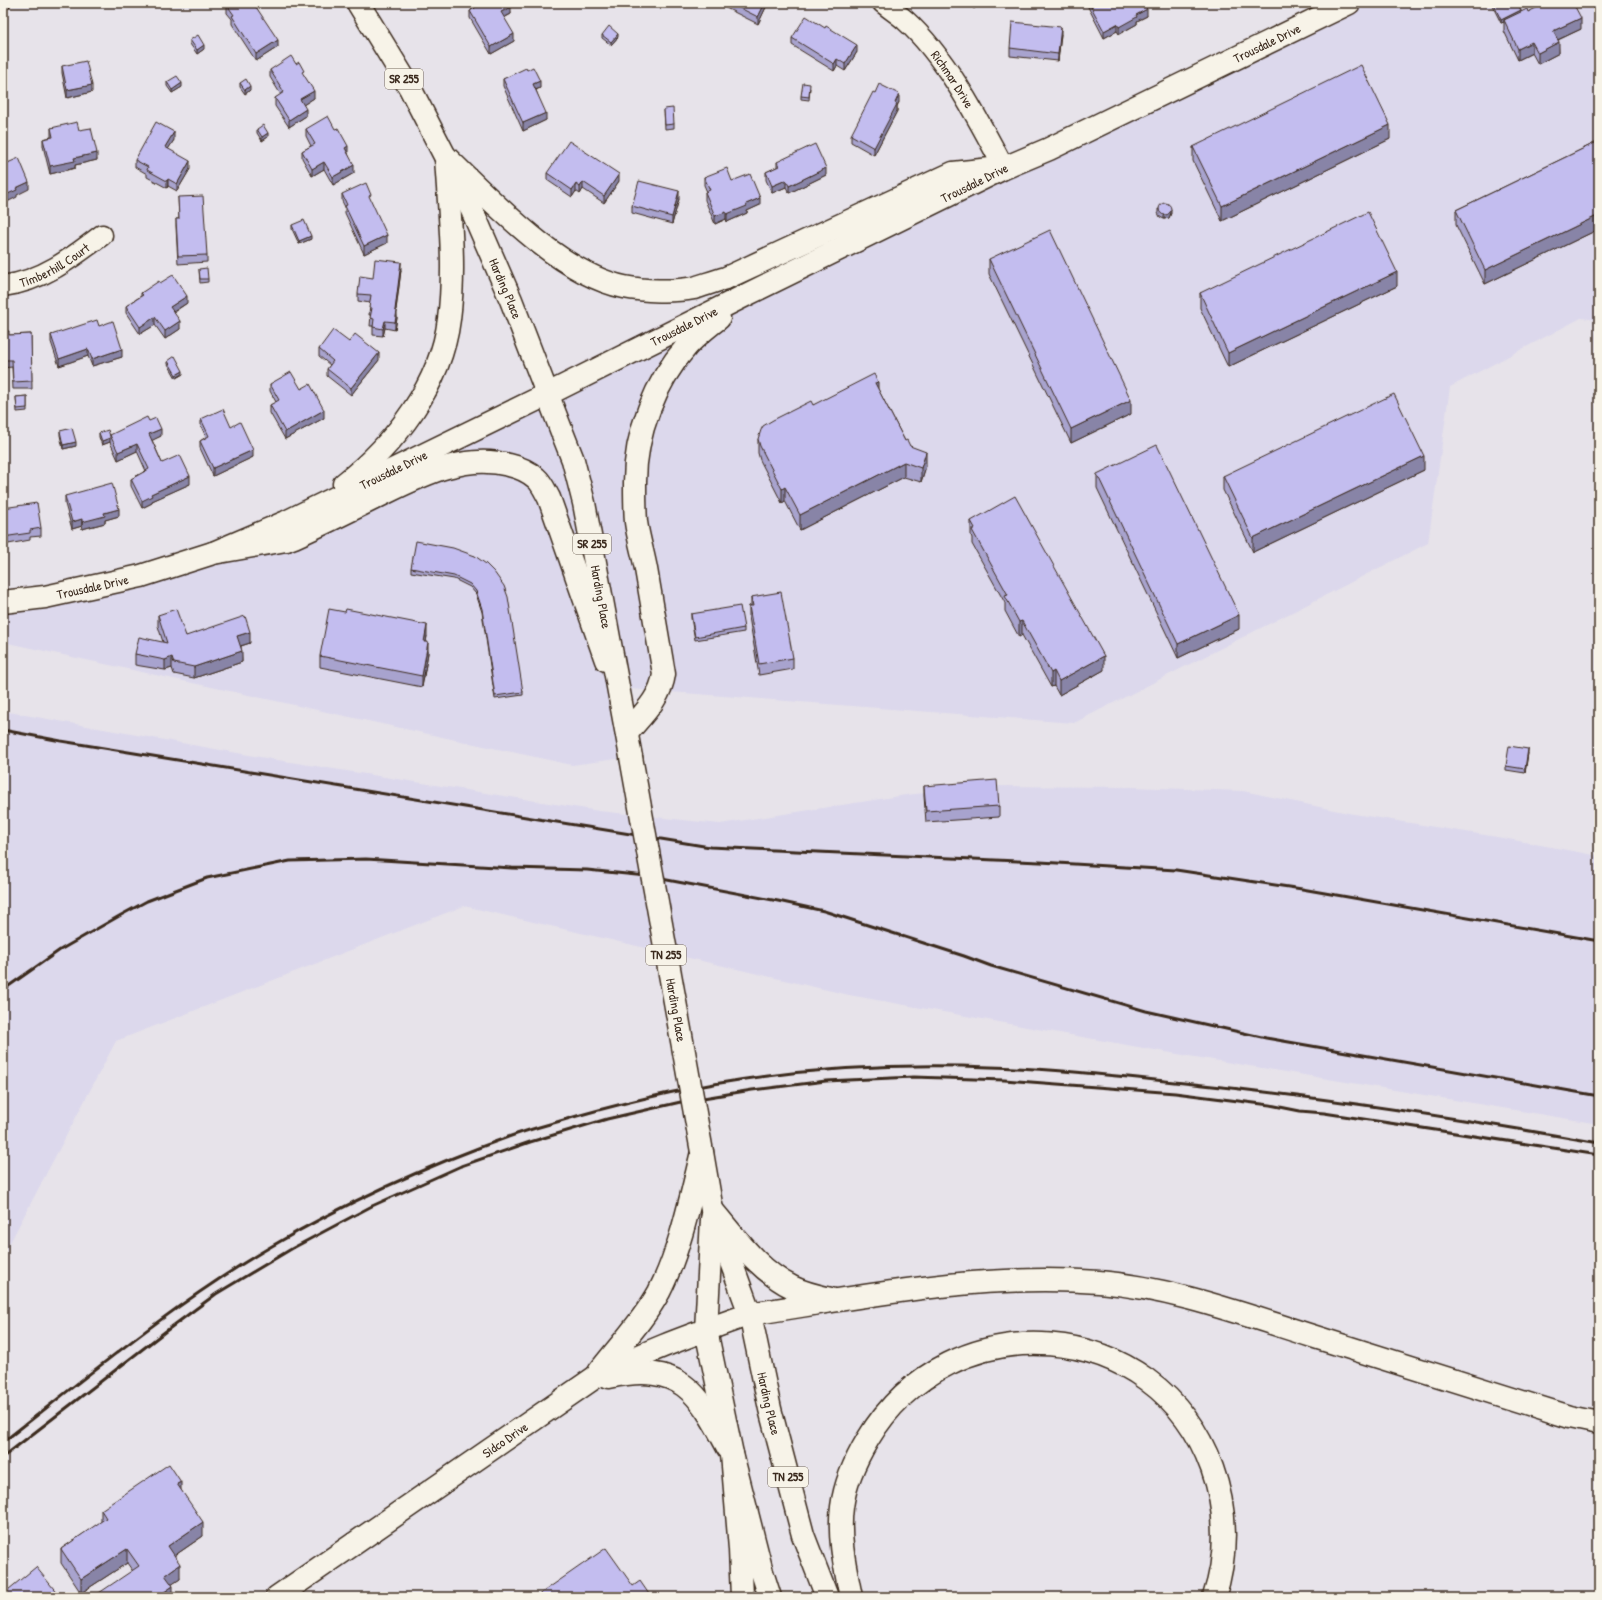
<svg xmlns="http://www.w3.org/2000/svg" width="1602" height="1600" font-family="'Patrick Hand',sans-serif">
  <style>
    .built { fill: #dcd8ec }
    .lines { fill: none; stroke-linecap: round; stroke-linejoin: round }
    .minor-casing { stroke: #3b2a1e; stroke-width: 23 }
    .tertiary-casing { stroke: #3b2a1e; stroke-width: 25 }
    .secondary-casing { stroke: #3b2a1e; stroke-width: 25 }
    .primary-casing { stroke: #3b2a1e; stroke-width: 25 }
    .motorway-casing { stroke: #3b2a1e; stroke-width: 25 }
    .minor { stroke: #f7f3e8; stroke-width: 20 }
    .tertiary { stroke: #f7f3e8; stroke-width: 22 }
    .secondary { stroke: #f7f3e8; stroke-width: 22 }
    .primary { stroke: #f7f3e8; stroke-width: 22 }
    .motorway { stroke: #f7f3e8; stroke-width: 22 }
    .rail { stroke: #3b2a1e; stroke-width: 3 }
    .primary-bridge-casing { stroke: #3b2a1e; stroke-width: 25; stroke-linecap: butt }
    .primary-bridge { stroke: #f7f3e8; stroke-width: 22 }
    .wall { fill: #a8a3ce; stroke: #3b2a1e }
    .shaded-wall { fill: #8884a7; stroke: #3b2a1e }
    .building { fill: #c3bdef; stroke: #3b2a1e }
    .labels { text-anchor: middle; stroke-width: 3; stroke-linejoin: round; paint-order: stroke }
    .shield { fill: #f7f3e8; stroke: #73665b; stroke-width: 1 }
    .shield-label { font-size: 12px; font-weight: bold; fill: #3b2a1e }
    .street-label { font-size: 13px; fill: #3b2a1e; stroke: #f7f3e8 }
  </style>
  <rect width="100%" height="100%" fill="#e7e3ea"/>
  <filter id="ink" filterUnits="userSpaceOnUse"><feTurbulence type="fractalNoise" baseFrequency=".025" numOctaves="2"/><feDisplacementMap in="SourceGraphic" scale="8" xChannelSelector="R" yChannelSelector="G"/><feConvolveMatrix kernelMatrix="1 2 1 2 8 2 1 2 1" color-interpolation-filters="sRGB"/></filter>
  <g filter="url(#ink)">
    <!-- built -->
    <path class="built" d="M1349,3H1599V320L1581,318L1450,387L1428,543L1074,723L618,688L631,757L572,765L3,642V602L179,564Z
      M3,711L271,759L599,811L720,824L906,795L990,786L1131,787L1243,791L1348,813L1497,837L1599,856V1124L1177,1054L849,995L464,906L116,1041L3,1256Z"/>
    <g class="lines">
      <!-- minor casing -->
      <g class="minor-casing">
        <g id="minor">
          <path id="s1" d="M883,3C890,9 898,14 905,20C947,58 978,119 1004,168"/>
          <path id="s2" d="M3,286C42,281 72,258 102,235"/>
        </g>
      </g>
      <!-- tertiary casing -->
      <g class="tertiary-casing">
        <g id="tertiary">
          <path d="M447,158C493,202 560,274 624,287C644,291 673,292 694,288C704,285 715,281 726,278L953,173L991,169"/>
          <path d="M344,484C395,444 441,385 449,319C456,265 449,211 446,157"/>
          <path d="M286,540L294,537C321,525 347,512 373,499C415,479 461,452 509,465C518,467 528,471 536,478C542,483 545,491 549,498L606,660"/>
          <path id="s3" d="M3,602L45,597L141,576L213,553L286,522L548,394L748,294L1004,168L1049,149L1349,3"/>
          <path d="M627,733C642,715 661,698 664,674C658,639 652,604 646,569C643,553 638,537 636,522C635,509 635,495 635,482C635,434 655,382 687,346C697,335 708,327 719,318"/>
        </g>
      </g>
      <!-- secondary casing -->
      <g class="secondary-casing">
        <g id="secondary">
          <path d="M213,553L286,540"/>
          <path d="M599,1372C619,1346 643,1321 659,1292C680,1251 691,1197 702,1152"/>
          <path d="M609,1377C680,1362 698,1391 728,1448"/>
          <path id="s4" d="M277,1597L594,1378C644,1351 697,1333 750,1314"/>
        </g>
      </g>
      <!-- primary casing -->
      <g class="primary-casing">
        <g id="primary">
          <path id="s5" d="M358,3L410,88L468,201L511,300L562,432L573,460L584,503L631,757"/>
          <path id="s6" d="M702,1152L712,1210L750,1314L770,1409L803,1535L827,1597"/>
          <path d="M712,1219L706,1330L732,1454L762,1572L770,1597"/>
        </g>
      </g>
      <!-- motorway casing -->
      <g class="motorway-casing">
        <path id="motorway" d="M712,1210C736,1238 758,1270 792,1287C804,1293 817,1296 831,1299
          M750,1314C867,1296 979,1273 1099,1282C1172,1288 1242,1314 1312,1336C1398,1363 1484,1390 1570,1417L1599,1423
          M732,1454L740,1549L742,1597
          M851,1597C845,1567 838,1537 842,1507C845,1483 856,1459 868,1439C950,1301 1157,1315 1212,1468C1227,1509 1228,1555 1214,1597"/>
      </g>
      <!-- minor -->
      <use href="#minor" class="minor"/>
      <!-- tertiary -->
      <use href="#tertiary" class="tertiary"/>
      <!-- secondary -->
      <use href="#secondary" class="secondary"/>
      <!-- primary -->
      <use href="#primary" class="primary"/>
      <!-- motorway -->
      <use href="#motorway" class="motorway"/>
      <!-- rail -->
      <path class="rail" d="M3,730L61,741L710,847L1040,862L1176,870L1302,889L1599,941
        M3,990L60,950L121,915L147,901L207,878L290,861L366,859L512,868L587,870L646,876L778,901L824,911L964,956L991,966L1146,1011L1266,1038L1599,1096
        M3,1442C90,1374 176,1302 272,1246C347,1202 429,1165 511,1136C533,1128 555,1123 577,1116C637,1099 698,1085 760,1077C836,1067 914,1064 990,1067C1058,1069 1126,1077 1194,1084C1330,1098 1465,1119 1599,1143
        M3,1457L166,1331L216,1294L293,1248L372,1206L461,1166L530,1142L607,1119L685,1101L752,1090L826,1081L914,1077L1004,1080L1175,1093L1270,1105L1300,1111L1324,1113L1599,1155"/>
      <!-- primary-bridge casing -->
      <g class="primary-bridge-casing">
        <g id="primary-bridge">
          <path id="s7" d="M631,757L702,1152"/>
        </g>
      </g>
      <!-- primary-bridge -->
      <use href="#primary-bridge" class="primary-bridge"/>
    </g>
    <!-- wall -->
    <path class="wall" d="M3,3H12L9,8L3,5Z
      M256,3V7L278,47L256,61L232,24V19L227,13V5Z
      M470,3H509L511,14L504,18L514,41L491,54L470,18V11L472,10L470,6Z
      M716,3H768L758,24Z
      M969,3H984L979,8L977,6L974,9Z
      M1086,3H1143L1147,16L1137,21V24L1119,34L1117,31L1104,38Z
      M1491,3H1517L1521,12H1528L1581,29L1558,40L1559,53L1538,64L1532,53L1518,60L1504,31V22L1501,23Z
      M825,28L857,52L845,71L837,66L834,71L792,45V38Z
      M1061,34L1058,61L1010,56V48Z
      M602,35L618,37L611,45L602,38Z
      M190,40L204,49L197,54L190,44Z
      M62,66L92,92L67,98L62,73Z
      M270,70L304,75L314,98L303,105L306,116L289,127L275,106V98L281,95L270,77Z
      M527,70L540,88L536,90L546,120L523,131L503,86V79Z
      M167,82L182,87L172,93L167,86Z
      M240,83L250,90L245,94L240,87Z
      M810,88L809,100L801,99V96Z
      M899,102L897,106V111L874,155L851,142V135Z
      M664,109L674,124V128L665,129Z
      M51,128L79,130L97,160L75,165V168L50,174L43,146V139L51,137Z
      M257,129L268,137L262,141L257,133Z
      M306,129L348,153L354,173L333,185L324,169L312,176L302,158V151L311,146L306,136Z
      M1390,139L1222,221L1193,161V147Z
      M174,140L168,149L190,169L177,191L168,186L167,188L147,177V174L135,167V160Z
      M1599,141V229L1485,284L1456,225V210Z
      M777,162L826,175L789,193L786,187L772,193L766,180V172L777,167Z
      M547,173L619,181L604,203L583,189L580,194L576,191L572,197L547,180Z
      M704,177L732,181L760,205L747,211V213L727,222L726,219L715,224L705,200V192H707L704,185Z
      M342,194L387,243L364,254L345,213V207L342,201Z
      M178,197L207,255V262L178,264L176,226V219H179Z
      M679,199L672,224L632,213V206Z
      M1158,209L1171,213L1169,218L1164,219L1160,217L1158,213Z
      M292,225L311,239L299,244L292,229Z
      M989,259L1131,414L1071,443L989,274Z
      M199,269L208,279V282L200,283Z
      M401,270L396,310L397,318L395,330L385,328L383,336L373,335V326H370L371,315H369L370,303L358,301V294L373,278Z
      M160,283L187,303L174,312L180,329L165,339L155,325L140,334L126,313V306L141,296V293Z
      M1397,286L1228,367L1200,308V293Z
      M99,326L122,357L92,366L88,356L59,366L51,342V335Z
      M3,331L9,335L31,334L32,389H13L12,367L3,368Z
      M349,342L379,360L351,395L327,376V369L330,365L319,356V349Z
      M168,361L183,374L176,378L168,364Z
      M270,384L301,389L324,418L285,439L270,413V405L276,402L270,391Z
      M878,389L905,441L910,446L926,466L921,482L904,477L800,530L785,501L782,503L760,460L758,453V439L813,405Z
      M27,396V411L17,412L16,397Z
      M201,419L231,427L253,457L213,476L200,448V441L206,437L201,426Z
      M149,421L161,436L152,440L162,463L190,484L152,501V503L142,508L131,486V479L146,471L137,451L118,460L110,442L102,445L99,437V433L110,436Z
      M60,431L76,446L63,449L60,435Z
      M1424,470L1253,552L1223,490V476Z
      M1097,474L1239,629L1178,658L1097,488Z
      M65,496L119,516L105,520V523L82,529V526L72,529L65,504Z
      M3,508L41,528V536L30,537V540L3,545Z
      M971,521L1104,670L1059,695L1054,686L1051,687L1022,635L1019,637L1005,611V603L972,544V538L971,535Z
      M475,556L523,692V695L495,699L482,612L476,594L470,587L454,579L411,572V568Z
      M751,597L793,658V669L759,675L749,617V606H751Z
      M691,614L744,628V632L695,640L691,618Z
      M158,615L186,636L250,643L241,646L242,662L194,678L174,674L172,668L165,670L135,665V654L163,642L158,626Z
      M427,636L426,642L428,653L422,687L320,667V656Z
      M1528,753L1525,773L1506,770V766Z
      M924,786L999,806V817L926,822L924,796Z
      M181,1490L203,1536L174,1556L180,1579L172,1584L173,1597L132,1570L127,1563L81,1593L61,1563V1549L101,1522V1510Z"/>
    <!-- shaded-wall -->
    <path class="shaded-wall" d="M10,3H12L9,8V5Z
      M765,3H768L758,24V17Z
      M974,3H977V6L974,9Z
      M979,3H984L979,8Z
      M511,7V14L501,19V12Z
      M1147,9V16L1137,21V24L1119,34V27L1136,15Z
      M1521,10V14L1504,20V22L1501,23V20Z
      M1581,18V29L1553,42V31Z
      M1117,24V31L1104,38V31Z
      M1061,27V34L1058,61V54Z
      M514,34V41L491,54V47Z
      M618,34V37L611,45V42Z
      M278,40V47L256,61V54Z
      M1532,42V53L1518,60V49Z
      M1559,42V53L1538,64V53Z
      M204,45V49L197,54V50Z
      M857,45V52L845,71V64Z
      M837,59V66L834,71V64Z
      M540,81V88L533,91V84Z
      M182,83V87L172,93V90Z
      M92,85V92L67,98V90Z
      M250,86V90L245,94V90Z
      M314,91V98L300,107V99Z
      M899,94V102L897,106V111L874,155V148Z
      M306,109V116L289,127V120Z
      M546,113V120L523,131V123Z
      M1390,125V139L1222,221V206Z
      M174,132V140L165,154V147Z
      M268,133V137L262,141V137Z
      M348,146V154L345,148Z
      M97,153V160L75,165V168L50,174V166L74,158Z
      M190,161V169L177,191V184Z
      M324,162V169L312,176V169Z
      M354,165V173L333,185V177Z
      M826,168V175L789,193V186Z
      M619,174V181L604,203V196Z
      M168,179V186L167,188V181Z
      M786,180V187L772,193V186Z
      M29,182V189L17,195V197L3,204V196L16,188Z
      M583,182V189L580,194V187Z
      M576,184V191L572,197V190Z
      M679,191V199L672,224V217Z
      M760,198V205L747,211V213L727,222V214L746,204Z
      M1171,209V213L1169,218L1164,219V216Z
      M726,212V219L715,224V216Z
      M1599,215V229L1485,284V270Z
      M387,235V243L364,254V246Z
      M311,236V239L299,244V241Z
      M401,262V270L395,317V310Z
      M1397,272V286L1228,367V353Z
      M187,296V303L170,314V307Z
      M397,311V318L395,330V322Z
      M155,317V325L140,334V327Z
      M180,321V329L165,339V331Z
      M385,321V328L383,336V329Z
      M88,349V356L59,366V359Z
      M122,349V357L92,366V359Z
      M379,353V360L351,395V388Z
      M183,371V374L176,378V375Z
      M878,382V396L875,383Z
      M1131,400V414L1071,443V429Z
      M324,410V418L285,439V432Z
      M161,429V436L149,442V434Z
      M110,438V442L102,445V441Z
      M76,442V446L63,449V445Z
      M137,444V451L118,460V452Z
      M253,450V457L213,476V468Z
      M926,452V466L921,482V468Z
      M1424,456V470L1253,552V538Z
      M904,462V477L800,530V515Z
      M190,476V484L152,501V503L142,508V501L151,494Z
      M785,487V501L782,503V489Z
      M119,509V516L105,520V523L82,529V522L104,513Z
      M82,519V526L72,529V522Z
      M1239,615V629L1178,658V644Z
      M1022,621V635L1019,637V622Z
      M427,625V636L424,653V642Z
      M250,632V643L237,647V636Z
      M428,642V653L422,687V676Z
      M242,651V662L194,678V667Z
      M1104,656V670L1059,695V681Z
      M172,657V668L165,670V660Z
      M1054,671V686L1051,687V673Z
      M1528,749V753L1525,773V769Z
      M181,1482V1496L177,1484Z
      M203,1522V1536L168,1560V1546Z
      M127,1549V1563L81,1593V1579Z
      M180,1564V1579L165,1589V1575Z
      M173,1586V1597H157Z"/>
    <!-- building -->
    <path class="building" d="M231,3H255L254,4L278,40L256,54L232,16L234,15L227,5Z
      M472,3H509L511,7L501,12L514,34L491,47L470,11L475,8Z
      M730,3H765L758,17Z
      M1089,3H1143L1147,9L1136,15L1137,17L1119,27L1117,24L1104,31Z
      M1493,3H1517L1521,10L1501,20Z
      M1546,3H1573L1581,18L1553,31L1559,42L1538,53L1532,42L1518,49L1504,20L1527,9L1528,12Z
      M806,16L825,28L826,26L857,45L845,64L837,59L834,64L792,38Z
      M1012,22L1061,27L1058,54L1010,48Z
      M609,26L618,34L611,42L602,35Z
      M198,35L204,45L197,50L190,40Z
      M291,56L296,64L299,62L304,71L302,72L314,91L300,99L306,109L289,120L275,98L284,92L270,70Z
      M86,61L92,85L67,90L62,66Z
      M1361,65L1390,125L1222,206L1193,147Z
      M533,67L540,81L533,84L546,113L523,123L503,79L526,68L527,70Z
      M177,76L182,83L172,90L167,82Z
      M246,79L250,86L245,90L240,83Z
      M803,83L810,84L809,97L801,96Z
      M879,84L899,94L895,103L897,104L874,148L851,135L873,92L875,93Z
      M673,108L674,124L665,125L664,109Z
      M328,116L335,129L338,128L348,146L345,148L354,165L333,177L324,162L312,169L302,151L315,144L306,129Z
      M77,122L79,130L91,128L97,153L74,158L75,161L50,166L43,139L53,137L51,128Z
      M156,122L174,132L165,147L190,161L177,184L168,179L167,181L147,170L148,167L135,160Z
      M263,125L268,133L262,137L257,129Z
      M569,141L619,174L604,196L583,182L580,187L576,184L572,190L547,173Z
      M1599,141V215L1485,270L1456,210Z
      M815,144L826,168L789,186L786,180L772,186L766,172L779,166L777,162Z
      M19,158L29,182L16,188L17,190L3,196V165Z
      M727,168L732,181L750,174L760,198L746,204L747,206L727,214L726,212L715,216L705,192L710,190L704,177Z
      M639,181L679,191L672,217L632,206Z
      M366,183L371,195L369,196L387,235L364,246L345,206L347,205L342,194Z
      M203,196L207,255L178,256L176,219H179L178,197Z
      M1159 209a6 6 0 1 1 12 0a6 6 0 1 1-12 0Z
      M1368,212L1397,272L1228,353L1200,293Z
      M304,220L311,236L299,241L292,225Z
      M1050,230L1131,400L1071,429L989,259Z
      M375,259L401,262L395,310L397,311L395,322L385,321L383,329L373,327L374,319L370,318L372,308H369L371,295L358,294L360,276L373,278Z
      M207,268L208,279H200L199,269Z
      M173,275L187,296L170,307L180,321L165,331L155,317L140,327L126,306L143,295L141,293L159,281L160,283Z
      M97,320L99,326L113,321L122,349L92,359L88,349L59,359L51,335Z
      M333,330L349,342L355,334L379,353L351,388L327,369L333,361L319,349Z
      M3,331H9V335L31,334L32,381L13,382L12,360H3Z
      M175,356L183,371L176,375L168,361Z
      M291,372L301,389L310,384L324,410L285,432L270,405L279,400L270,384Z
      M874,374L878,382L875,383L905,441L907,440L910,446L926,452L921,468L904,462L800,515L785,487L782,489L760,446L758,439L761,430L763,426L773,420L811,401L813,405Z
      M1394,394L1424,456L1253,538L1223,476Z
      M27,396V408L17,409L16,397Z
      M223,409L231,427L240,422L253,450L213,468L200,441L209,436L201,419Z
      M147,417L149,421L156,418L161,429L149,434L162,463L180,455L190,476L151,494L152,496L142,501L131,479L149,469L137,444L118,452L110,435Z
      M72,428L76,442L63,445L60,431Z
      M108,430L110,436V438L102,441L99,433Z
      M1157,445L1239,615L1178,644L1097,474Z
      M112,483L119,509L104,513L105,516L82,522V519L72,522L65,496Z
      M1015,496L1104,656L1059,681L1054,671L1051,673L1022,621L1019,622L1005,596L1008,595L972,530L975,528L971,521Z
      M37,503L41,528L30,530V533L3,537V508Z
      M416,541L453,548L475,556L486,564L494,572L504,586L508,597L523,692L495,696L482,609L476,591L470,584L454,576L411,568Z
      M781,592L793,658L759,664L749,606H753L751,597Z
      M740,606L744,628L695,637L691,614Z
      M176,609L186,636L245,616L250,632L237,636L242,651L194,667L174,663L172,657L165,660L135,654L139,637L167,643L158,615Z
      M329,609L345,612L346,609L427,625L424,642H428L422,676L320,656Z
      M1509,746L1528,749L1525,769L1506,766Z
      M997,780L999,806L926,811L924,786Z
      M169,1464L181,1482L177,1484L203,1522L168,1546L180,1564L165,1575L173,1586L157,1597H93L139,1566L127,1549L81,1579L61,1549L106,1518L101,1510Z
      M606,1548L633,1586L640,1581L651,1597H538L537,1596Z
      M36,1567L58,1594L55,1597H3V1594Z"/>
  </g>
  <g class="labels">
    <!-- shield labels -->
    <g class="shield">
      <rect x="385" y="69" width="38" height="20" rx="3"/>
      <rect x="573" y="534" width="38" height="20" rx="3"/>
      <rect x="646" y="945" width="40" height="20" rx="3"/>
      <rect x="768" y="1467" width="40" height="20" rx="3"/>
    </g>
    <g class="shield-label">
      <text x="404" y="83">SR 255</text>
      <text x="592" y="548">SR 255</text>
      <text x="666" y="959">TN 255</text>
      <text x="788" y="1481">TN 255</text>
    </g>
    <!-- street labels -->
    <g class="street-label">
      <text dy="5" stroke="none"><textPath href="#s3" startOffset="1387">Trousdale Drive</textPath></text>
      <text dy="5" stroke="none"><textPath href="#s1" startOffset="104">Richmar Drive</textPath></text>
      <text dy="5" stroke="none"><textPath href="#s3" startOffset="1063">Trousdale Drive</textPath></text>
      <text dy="5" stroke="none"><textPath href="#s2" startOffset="56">Timberhill Court</textPath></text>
      <text dy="5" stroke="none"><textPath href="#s5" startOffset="322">Harding Place</textPath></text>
      <text dy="5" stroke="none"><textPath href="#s3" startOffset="739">Trousdale Drive</textPath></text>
      <text dy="5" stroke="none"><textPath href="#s3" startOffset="415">Trousdale Drive</textPath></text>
      <text dy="5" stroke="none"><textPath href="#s3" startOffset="91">Trousdale Drive</textPath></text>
      <text dy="5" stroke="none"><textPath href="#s5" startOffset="646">Harding Place</textPath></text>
      <text dy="5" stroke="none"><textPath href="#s7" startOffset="257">Harding Place</textPath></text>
      <text dy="5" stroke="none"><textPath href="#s6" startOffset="261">Harding Place</textPath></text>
      <text dy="5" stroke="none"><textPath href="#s4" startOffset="277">Sidco Drive</textPath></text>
    </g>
  </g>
  <!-- margin -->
  <rect width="1602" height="1600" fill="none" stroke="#f7f3e8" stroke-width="16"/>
  <rect x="8" y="8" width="1586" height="1584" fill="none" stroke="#3b2a1e" stroke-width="1.5" filter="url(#ink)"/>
</svg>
